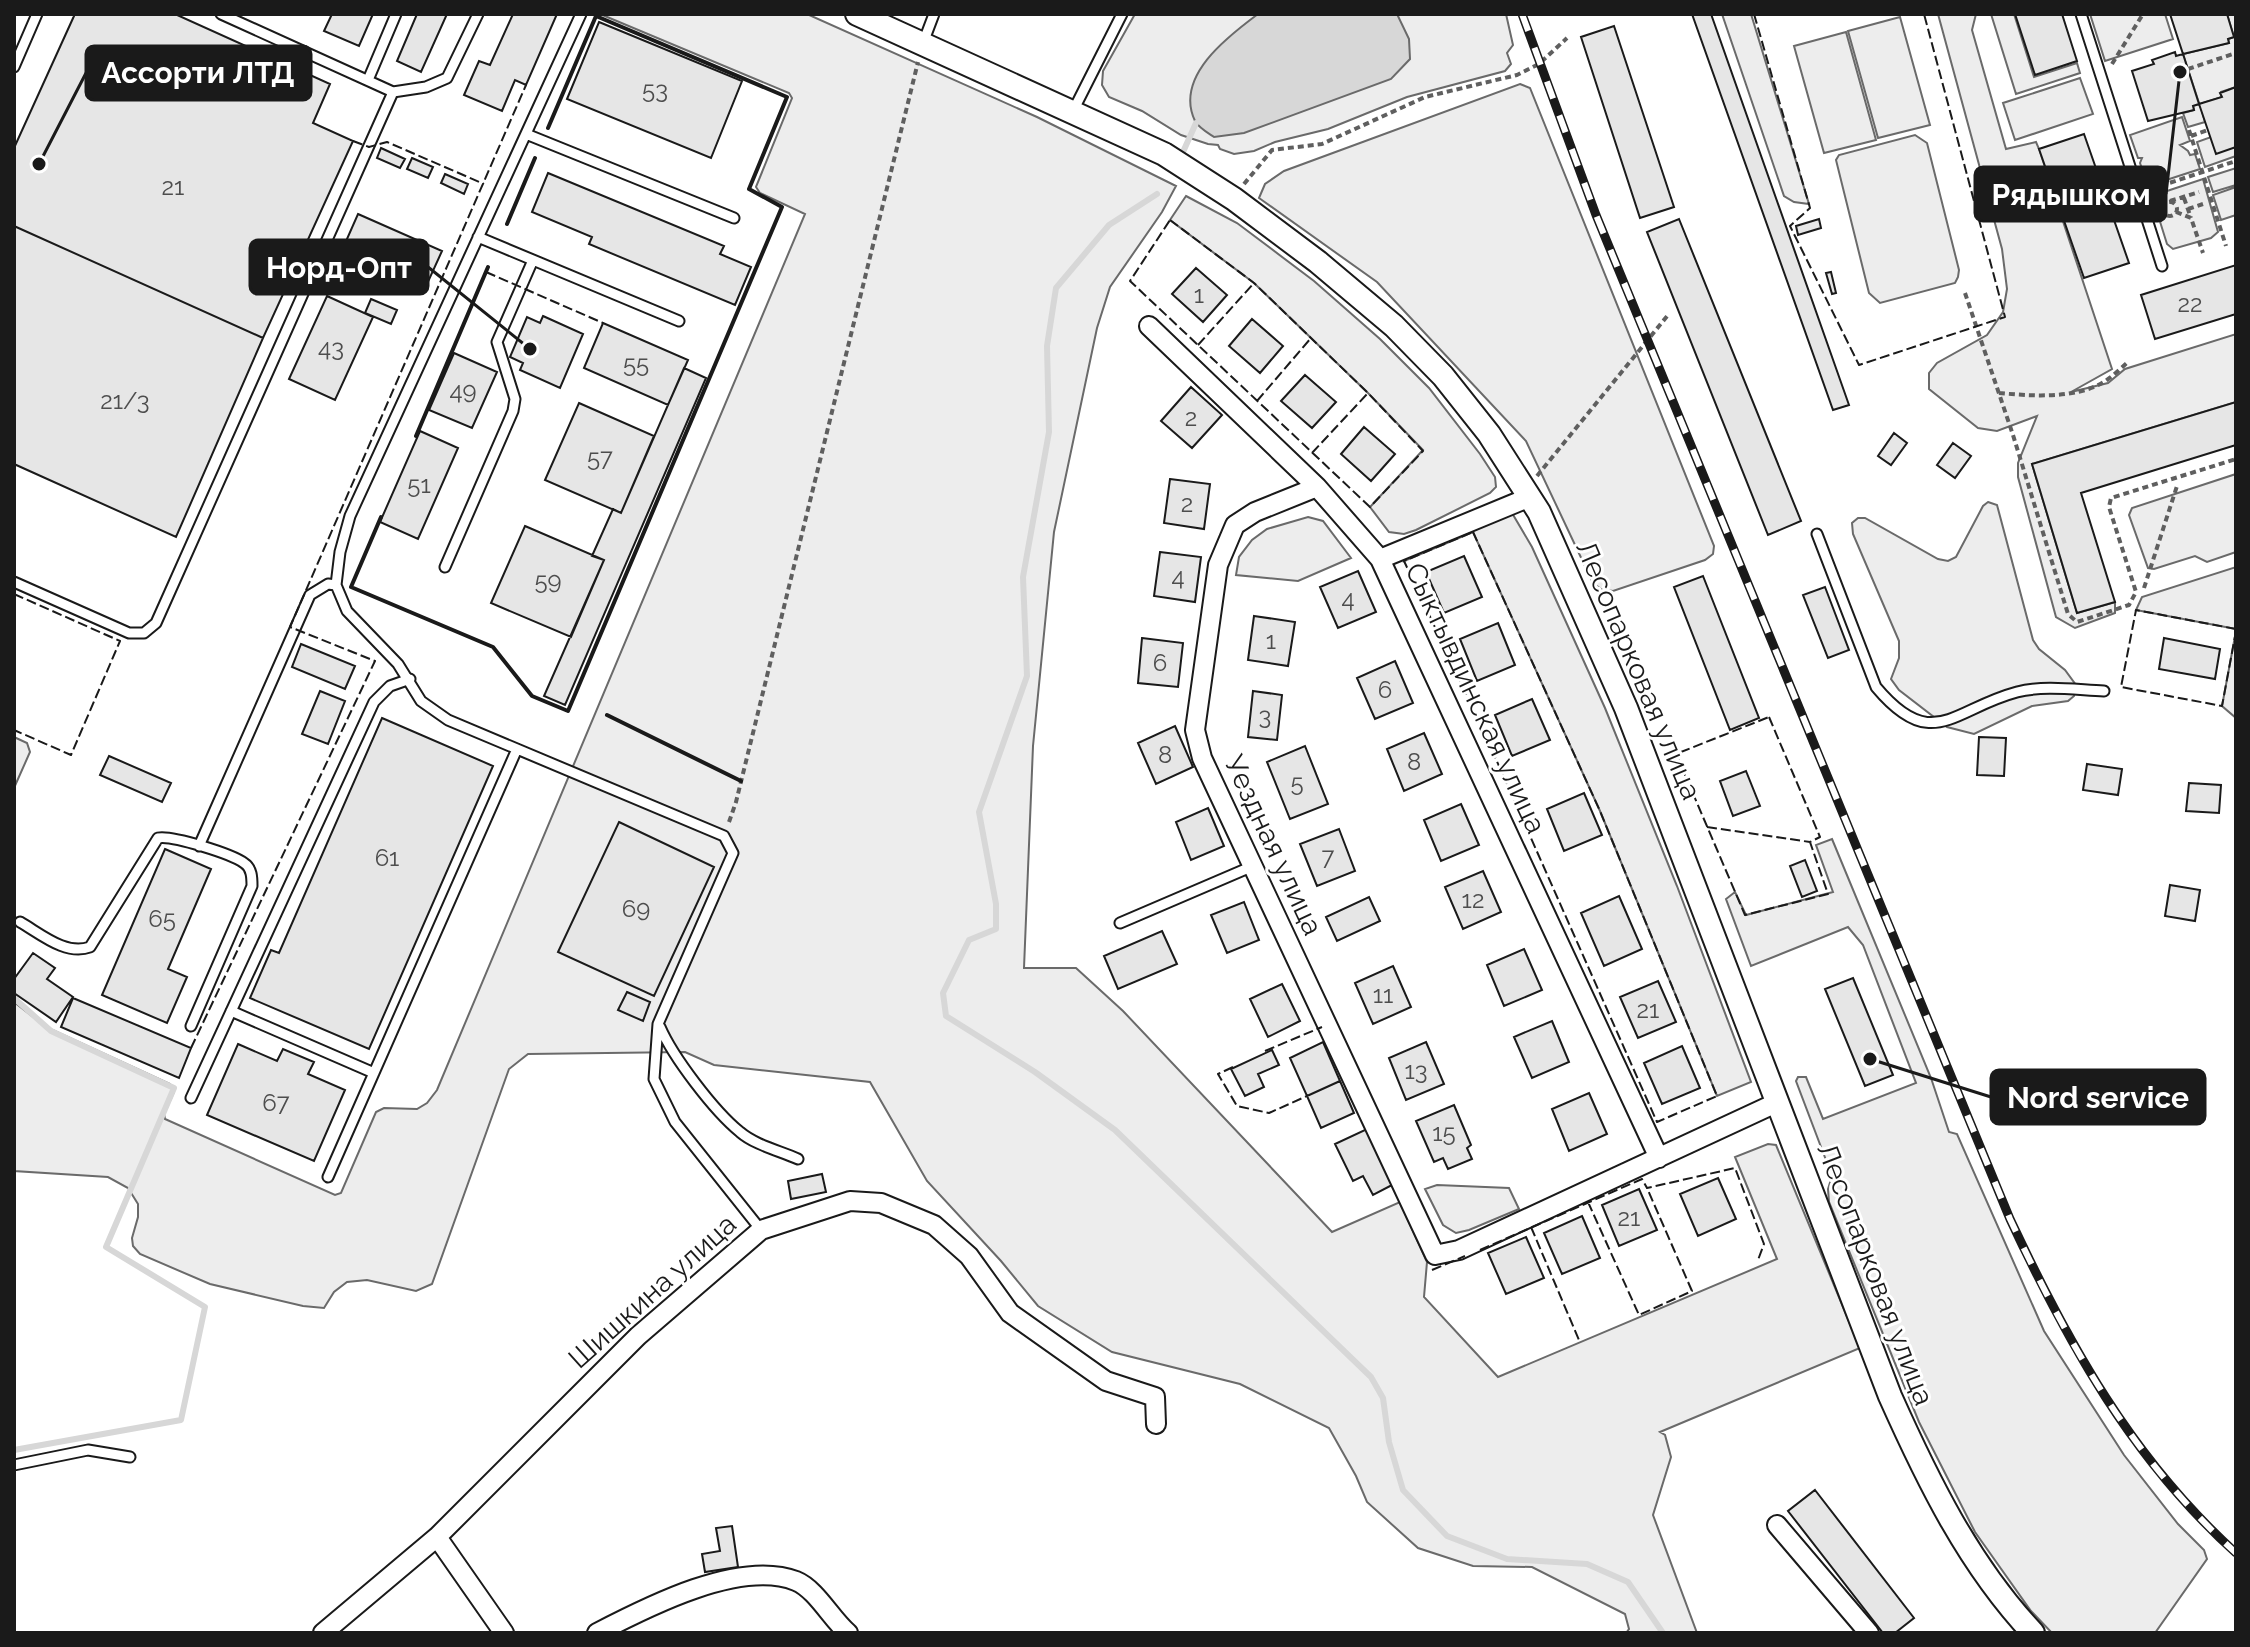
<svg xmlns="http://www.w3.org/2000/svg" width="2250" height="1647" font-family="Raleway,sans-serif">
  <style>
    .built { fill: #ededed; stroke: #6a6a6a; stroke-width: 2 }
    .water { fill: #d7d7d7; stroke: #6a6a6a; stroke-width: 2 }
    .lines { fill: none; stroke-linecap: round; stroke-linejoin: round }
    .stream { stroke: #d7d7d7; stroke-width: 6 }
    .building { fill: #e6e6e6; stroke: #1a1a1a; stroke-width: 2 }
    .service-casing { stroke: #1a1a1a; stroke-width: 13 }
    .minor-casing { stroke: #1a1a1a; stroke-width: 22 }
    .tertiary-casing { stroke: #1a1a1a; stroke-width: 26 }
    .path { stroke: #5f5f5f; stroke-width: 4; stroke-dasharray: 6 4; stroke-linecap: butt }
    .service { stroke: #fff; stroke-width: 9 }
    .minor { stroke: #fff; stroke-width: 18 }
    .tertiary { stroke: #fff; stroke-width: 22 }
    .rail-casing { stroke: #1a1a1a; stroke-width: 9 }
    .rail { stroke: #fff; stroke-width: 6; stroke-dasharray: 18; stroke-linecap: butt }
    .fence { stroke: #1a1a1a; stroke-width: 2; stroke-dasharray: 10 4; stroke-linecap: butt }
    .wall { stroke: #1a1a1a; stroke-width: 4 }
    .labels { text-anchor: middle; stroke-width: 6; stroke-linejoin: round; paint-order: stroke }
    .number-label { font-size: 24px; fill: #4d4d4d }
    .street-label { font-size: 28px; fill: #1a1a1a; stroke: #fff }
    .leader { fill: none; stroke: #1a1a1a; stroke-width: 3 }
    .callout-dot { fill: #1a1a1a; stroke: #fff; stroke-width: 3 }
    .callout { fill: #1a1a1a; stroke: #1a1a1a; stroke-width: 3 }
    .callout-label { font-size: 30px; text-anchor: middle; font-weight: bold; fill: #fff }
  </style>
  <rect width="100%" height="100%" fill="#fff"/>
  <!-- built -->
  <path class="built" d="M600,14H807L1037,117L1176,186L1162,212L1110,287L1097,328L1054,532L1033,746L1024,968H1076L1123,1011L1332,1232L1400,1202L1427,1262L1424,1297L1498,1377L1777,1259L1735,1157L1768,1144L1776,1145L1860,1348L1660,1432L1665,1435L1671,1457L1653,1515L1697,1633H1626L1629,1629L1625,1614L1532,1567L1473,1566L1418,1548L1367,1502L1356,1476L1329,1428L1240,1384L1112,1352L1038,1306L1001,1261L927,1181L870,1082L714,1065L685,1052L528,1054L509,1069L432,1284L416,1291L367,1280L347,1282L334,1292L324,1308L303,1306L210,1284L140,1254L133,1246L132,1238L138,1217V1204L128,1188L108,1177L14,1171V1002L46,1027L170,1084L174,1092L164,1114L165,1119L335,1195L341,1193L376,1112L384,1108L417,1109L427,1103L437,1090L805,214L760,193L756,187L792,98L789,93Z
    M1135,14H1506L1513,45L1507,53L1511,64L1505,71L1407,97L1328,129L1275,142L1254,151L1234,154L1220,149L1218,145L1208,144L1181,135L1142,111L1109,97L1102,85L1103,71Z
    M1722,14H1751L1809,204L1794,202L1784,196Z
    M1938,14H1976L1972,30L2006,149L2036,142L2039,149L2112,369L2071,392L2108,383L2125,369L2236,334V402L2032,464L2077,613L2115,602V613L2075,628L2056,617L2018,477V463L2037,416L1997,431L1978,428L1929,389V373L1937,363L1987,335L2003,312L2007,289L2002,249Z
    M1991,14H2014L2034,77L2077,63L2080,73L2016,94Z
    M2090,14H2165L2173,39L2105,61Z
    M2227,14H2236V87L2221,92L2222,97L2200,104L2205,122L2188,127L2183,113L2194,110L2193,106L2199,103L2183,54L2229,43L2228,39L2234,37Z
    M1900,17L1930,125L1878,138L1848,31Z
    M1846,32L1876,140L1824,153L1794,46Z
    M2080,78L2093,114L2015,140L2003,103Z
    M1520,84L1530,88L1714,546L1713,554L1705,560L1613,591L1601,589L1593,583L1526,441L1377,282L1259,198L1265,184L1284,171Z
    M2182,117L2190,141L2180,145L2188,151L2190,155L2195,154L2200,169L2148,186L2140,163L2142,158H2138L2130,135Z
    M1915,135L1927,143L1959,270L1958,277L1955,283L1880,303L1869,293L1836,160L1839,155Z
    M2211,137L2236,147V156L2205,167L2197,142Z
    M2236,168V185L2213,192L2208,177Z
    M2203,179L2218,232L2211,238L2173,249L2167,244L2152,196Z
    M2236,187V215L2221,220L2213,195Z
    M1186,196L1237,223L1314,281L1380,339L1429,388L1480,454L1495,477L1496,487L1490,493L1416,530L1404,534L1389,532L1370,507L1423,450L1368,393L1254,283L1170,220Z
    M2236,474V552L2207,562L2195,556L2154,569L2148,568L2129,515L2132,508Z
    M1988,502L1997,505L2033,640L2039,649L2065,670L2076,685L2074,696L2068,701L2032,706L1974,734L1947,727L1899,690L1891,679L1899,658V641L1853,534L1852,523L1858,518H1865L1938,559L1948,561L1956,557L1983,506Z
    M1512,513L1532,547L1605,708L1677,886L1751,1082L1717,1096L1600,811L1473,532L1404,561L1405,556Z
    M1308,517L1323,521L1351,558L1298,581L1236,575L1239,557L1252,540L1267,529Z
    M2236,567V629L2136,610L2142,597Z
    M2236,631V718L2222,706Z
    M14,737L27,743L30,752L14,788Z
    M1832,839L1931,1078L1949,1132L1957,1134L2044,1331L2124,1455L2178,1524L2204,1550L2207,1559L2155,1633H2052L2031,1611L1975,1532L1919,1422L1829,1202L1828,1189L1832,1176L1796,1081L1798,1077H1806L1823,1119L1916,1083L1863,945L1848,927L1751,966L1726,899L1735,892L1746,915L1833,892L1816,845Z
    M1437,1185L1509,1188L1519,1209L1469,1230L1456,1233L1443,1225L1425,1189Z"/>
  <!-- water -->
  <path class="water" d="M1258,14H1397L1409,39L1410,59L1391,79L1244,133L1214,137C1208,133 1199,128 1195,121C1174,77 1227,37 1258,14Z"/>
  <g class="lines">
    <!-- stream -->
    <path class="stream" d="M1183,152L1196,123
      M1157,194L1109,225L1056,288L1047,346L1049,432L1023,577L1027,676L979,812L996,904V929L969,940L943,993L946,1016L1035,1072L1115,1130L1371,1377L1383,1398L1389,1442L1403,1490L1447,1536L1507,1559L1587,1564L1628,1582L1663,1633
      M14,998L51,1031L174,1088L106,1247L205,1307L181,1420L14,1450"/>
  </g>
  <!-- building -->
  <path class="building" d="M71,14H175L330,84L313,123L353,141L263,338L14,226V148L74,16Z
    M332,14H373L359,46L324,31Z
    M417,14H447L421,72L397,61Z
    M513,14H557L526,85L515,80L502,111L464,95L479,61L490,65Z
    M1692,14H1711L1849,405L1833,410Z
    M2015,14H2062L2077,61L2035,75Z
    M2170,14H2227L2234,37L2228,39L2229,43L2183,54Z
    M599,22L742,81L711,158L567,99Z
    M1614,26L1674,207L1640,218L1581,37Z
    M2175,52L2176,56L2183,54L2199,104L2193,106L2194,110L2148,121L2132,71L2154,64L2152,60Z
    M2236,87V147L2216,154L2199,104L2222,97L2220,93Z
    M2084,134L2129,263L2084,278L2039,149Z
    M381,148L405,159L400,168L377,158Z
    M412,158L433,167L428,178L407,169Z
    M548,173L724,246L720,254L751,267L735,305L589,244L592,237L532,212Z
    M445,174L468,184L464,194L441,183Z
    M358,214L442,251L427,284L343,248Z
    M1679,219L1801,521L1768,535L1647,232Z
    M1819,219L1821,228L1798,235L1796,226Z
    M14,226L263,338L176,537L14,464Z
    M2236,265V314L2155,339L2141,295Z
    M1196,268L1227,295L1203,322L1172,294Z
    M1831,272L1836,293L1832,294L1826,273Z
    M327,296L373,317L335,400L289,379Z
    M371,299L397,310L391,324L365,313Z
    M543,316L583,334L560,388L520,370L523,363L510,357L527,317L540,323Z
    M1252,319L1283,346L1260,373L1229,346Z
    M603,323L688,360L668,405L584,368Z
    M454,353L497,372L472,428L429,410Z
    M684,368L706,378L565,705L544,696L604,560L592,556L613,509L621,513Z
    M1305,375L1336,402L1312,428L1281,401Z
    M1191,387L1222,415L1192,448L1161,421Z
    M2236,402V445L2081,493L2115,602L2077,613L2032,464Z
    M579,403L654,436L621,513L545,480Z
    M1364,427L1395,454L1371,481L1341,454Z
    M420,431L458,448L418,539L380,522Z
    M1894,433L1907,443L1891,465L1878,456Z
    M1953,443L1971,456L1955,478L1937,465Z
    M1170,479L1210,484L1204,529L1164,523Z
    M525,526L604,560L571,637L491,603Z
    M1160,552L1201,557L1195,602L1154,596Z
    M1464,556L1482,597L1444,613L1426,572Z
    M1358,571L1376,612L1338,628L1320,587Z
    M1703,576L1759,718L1730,730L1674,587Z
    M1825,587L1849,650L1828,658L1803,595Z
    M1254,616L1295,622L1288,666L1248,660Z
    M1498,623L1515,665L1477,681L1460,639Z
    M1142,638L1183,643L1178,687L1138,683Z
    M2164,638L2220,649L2215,679L2159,669Z
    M301,644L355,666L345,689L292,667Z
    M1395,661L1413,703L1375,719L1357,678Z
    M320,691L345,701L328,744L302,734Z
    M1253,691L1282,695L1277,740L1248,737Z
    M1532,699L1550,740L1512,756L1495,715Z
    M382,718L493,766L369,1049L250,998L271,950L279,953Z
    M1175,726L1193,767L1156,784L1138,743Z
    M1424,733L1442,774L1404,791L1387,749Z
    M1979,737L2006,738L2004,776L1977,775Z
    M1305,746L1328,804L1290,819L1267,762Z
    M109,756L171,783L162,802L100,775Z
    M2087,764L2122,769L2118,795L2083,790Z
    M1746,771L1760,806L1733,816L1720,781Z
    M2189,783L2221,785L2219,813L2186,811Z
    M1584,793L1602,835L1564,851L1547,809Z
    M1461,804L1479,845L1441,861L1424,820Z
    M1208,808L1224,846L1191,860L1176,822Z
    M619,822L714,867L654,996L558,952Z
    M1339,829L1355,871L1317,886L1300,844Z
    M165,849L211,869L168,969L187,977L167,1023L102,995Z
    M1805,860L1817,891L1802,897L1790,866Z
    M1483,871L1501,912L1463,929L1445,887Z
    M2170,885L2200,890L2195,921L2165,916Z
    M1619,896L1642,949L1604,966L1581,913Z
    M1369,897L1380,921L1337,941L1326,917Z
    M1244,902L1259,940L1227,953L1211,915Z
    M1162,931L1177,964L1118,989L1104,956Z
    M1524,949L1542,990L1504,1006L1487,965Z
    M33,953L55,968L47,979L73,997L56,1022L14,993V979Z
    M1393,966L1411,1007L1373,1024L1355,983Z
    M1853,978L1893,1075L1865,1086L1825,989Z
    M1658,981L1676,1022L1638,1038L1620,997Z
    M1282,984L1300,1021L1268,1037L1250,999Z
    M627,992L650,1002L643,1021L618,1010Z
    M73,998L191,1048L179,1078L61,1027Z
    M1552,1021L1569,1062L1532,1078L1514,1037Z
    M1323,1042L1340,1081L1307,1096L1290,1058Z
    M1426,1042L1444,1084L1406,1100L1389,1058Z
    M238,1044L277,1061L283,1049L314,1062L308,1074L345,1090L314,1161L207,1115Z
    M1682,1046L1700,1088L1662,1104L1644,1063Z
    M1272,1050L1279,1065L1258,1074L1264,1087L1245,1096L1231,1069Z
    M1340,1081L1354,1113L1321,1128L1307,1096Z
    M1589,1093L1607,1134L1569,1151L1552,1109Z
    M1454,1105L1471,1145L1467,1148L1472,1159L1448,1169L1443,1158L1434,1162L1416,1121Z
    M1367,1129L1394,1184L1373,1195L1363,1176L1353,1181L1335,1144Z
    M822,1174L826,1192L791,1199L788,1181Z
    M1718,1178L1736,1219L1698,1236L1680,1194Z
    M1639,1189L1657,1230L1619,1246L1602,1205Z
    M1582,1216L1600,1258L1562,1274L1544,1233Z
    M1526,1237L1544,1278L1506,1294L1488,1253Z
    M1815,1490L1914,1618L1895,1633H1883L1788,1511Z
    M732,1526L738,1567L705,1572L702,1554L720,1551L716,1528Z"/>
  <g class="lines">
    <!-- service casing -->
    <g class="service-casing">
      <path id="service" d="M581,14L350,516L340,552L336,585L347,611L398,664L421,701L448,720L724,836L733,853L658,1024L654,1079L675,1122L761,1230
        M2081,14L2162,266
        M923,43L934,14
        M14,67L37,14
        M368,80L396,14
        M393,92L426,87L447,78L478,14
        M1073,111L1122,14
        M526,134L734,218
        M478,237L679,321
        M1817,534L1876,687C1932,754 1953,709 2017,692C2044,685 2077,690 2104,691
        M445,567L513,411L515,399L497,342L533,260
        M14,582L129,633H144L156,623L393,92L221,14
        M199,846L310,595L328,584L336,585
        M20,922C41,934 66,956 90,947L158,838C172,835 232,854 244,863C252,868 252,878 252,886L191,1026
        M1120,923L1253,866
        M231,1011L374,1073
        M660,1027C673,1057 714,1111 740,1132C755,1145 780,1151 798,1159
        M191,1098L374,702L390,686L410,679
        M328,1177L517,749
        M14,1465L88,1450L130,1457"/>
    </g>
    <!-- minor casing -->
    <g class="minor-casing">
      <path id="minor" d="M1149,326L1317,487L1380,559L1659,1158
        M1317,487L1255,512L1235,525L1218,565L1195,730L1202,758L1435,1255L1459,1250L1776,1103
        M1380,559L1530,497
        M1777,1525L1869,1633
        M437,1537L504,1633
        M323,1633L437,1537L638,1336L761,1230L850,1201L881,1203L934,1225L969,1256L1010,1313L1106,1381L1155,1397L1156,1424
        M597,1633C647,1607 740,1559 796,1581C816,1589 832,1620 848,1633"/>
    </g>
    <!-- tertiary casing -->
    <g class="tertiary-casing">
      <path id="tertiary" d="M857,14L1164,154L1234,199L1318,262L1394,326L1443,376L1489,434L1539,512L1626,708L1890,1396C1928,1481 1969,1565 2033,1633"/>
    </g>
    <!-- path -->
    <path class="path" d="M1906,15V14
      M2112,64L2143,14
      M2188,69L2236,53
      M2189,130L2226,246
      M2191,136L2208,130
      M1244,184L1272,150L1322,144L1425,97L1517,75L1539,64L1567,38
      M2151,189L2236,161
      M2184,198L2191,218
      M2170,201L2199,192
      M2163 209a7 7 0 1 1 14 0a7 7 0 1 1-14 0Z
      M2188,209L2203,204
      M2176,212L2191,218L2203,253
      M1965,293L2013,435L2068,614L2077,622L2129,605L2136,592L2109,507L2111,498L2236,459
      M1999,393C2031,396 2074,399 2102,383C2111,378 2120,369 2128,362
      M1537,476L1668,315
      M2144,588L2177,486
      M729,822L736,802L918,62"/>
    <!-- service -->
    <use href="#service" class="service"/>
    <!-- minor -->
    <use href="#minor" class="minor"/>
    <!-- tertiary -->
    <use href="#tertiary" class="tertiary"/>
    <!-- rail casing -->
    <g class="rail-casing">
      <path id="rail" d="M1522,14L1596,215L2010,1219C2069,1345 2132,1459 2236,1553"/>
    </g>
    <!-- rail -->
    <use href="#rail" class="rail"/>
    <!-- fence -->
    <path class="fence" d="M1754,14L1810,208L1790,226L1859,365L2005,317L1924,14
      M353,141L369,147L387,142L484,184
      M1170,220L1254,283L1368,393L1423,451L1370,507L1130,281Z
      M486,272L603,323
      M1198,345L1254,283
      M1257,401L1311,338
      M1312,453L1368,393
      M1473,532L1600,811L1717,1096L1657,1122L1483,730L1404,561Z
      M14,594L120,641L71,755L14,730
      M2236,629L2136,610L2121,687L2222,706L2236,631
      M1769,717L1820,837L1810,842L1828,894L1745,915L1676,754Z
      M1707,827L1810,842
      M191,1048L375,661L290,627L526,85
      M1265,1051L1322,1027
      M1233,1067L1218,1074L1237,1106L1269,1113L1307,1096
      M1588,1202L1639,1315L1692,1291L1647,1188
      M1531,1227L1579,1340
      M1480,1250L1642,1179L1647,1188L1735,1168L1764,1244L1758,1260
      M1432,1270L1465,1256"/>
    <!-- wall -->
    <path class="wall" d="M507,224L535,158
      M416,436L488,267
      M381,517L351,587L493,647L532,696L568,711L782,207L749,189L787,97L596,16L548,128
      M607,715L741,781"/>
  </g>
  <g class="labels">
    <!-- number labels -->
    <g class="number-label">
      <text x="655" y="98">53</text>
      <text x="173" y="195">21</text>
      <text x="1199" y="303">1</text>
      <text x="2190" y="312">22</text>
      <text x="331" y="356">43</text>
      <text x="636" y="372">55</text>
      <text x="463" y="399">49</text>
      <text x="125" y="409">21/3</text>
      <text x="1191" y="426">2</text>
      <text x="600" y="466">57</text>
      <text x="419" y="493">51</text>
      <text x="1187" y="512">2</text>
      <text x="1178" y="585">4</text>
      <text x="548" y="589">59</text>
      <text x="1348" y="607">4</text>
      <text x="1271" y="649">1</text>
      <text x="1160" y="671">6</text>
      <text x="1385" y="698">6</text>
      <text x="1265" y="724">3</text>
      <text x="1165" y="763">8</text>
      <text x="1414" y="770">8</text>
      <text x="1297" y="791">5</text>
      <text x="1328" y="865">7</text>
      <text x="387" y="866">61</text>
      <text x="1473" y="908">12</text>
      <text x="636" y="917">69</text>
      <text x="162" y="927">65</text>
      <text x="1383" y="1003">11</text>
      <text x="1648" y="1018">21</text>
      <text x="1416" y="1079">13</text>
      <text x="276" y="1111">67</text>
      <text x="1444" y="1141">15</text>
      <text x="1629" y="1226">21</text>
    </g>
    <!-- street labels -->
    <g class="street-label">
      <text transform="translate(1639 670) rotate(67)" y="10">Лесопарковая улица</text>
      <text transform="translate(1476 698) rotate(65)" y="10">Сыктывдинская улица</text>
      <text transform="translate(1274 845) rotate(65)" y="10">Уездная улица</text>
      <text transform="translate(1876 1274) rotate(69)" y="10">Лесопарковая улица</text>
      <text transform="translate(652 1291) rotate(-42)" y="10">Шишкина улица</text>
    </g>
  </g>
  <!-- callouts -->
  <path class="leader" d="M39 164L86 73M2180 72L2166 194M530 349L428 267M1870 1059L1991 1097"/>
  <g class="callout-dot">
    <circle cx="39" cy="164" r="8"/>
    <circle cx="2180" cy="72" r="8"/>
    <circle cx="530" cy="349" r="8"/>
    <circle cx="1870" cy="1059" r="8"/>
  </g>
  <g class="callout">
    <rect x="86" y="46" width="225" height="54" rx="8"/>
    <rect x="1975" y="167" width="191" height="54" rx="8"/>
    <rect x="250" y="240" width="178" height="54" rx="8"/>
    <rect x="1991" y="1070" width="214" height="54" rx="8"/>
  </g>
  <g class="callout-label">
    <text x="198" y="83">Ассорти ЛТД</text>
    <text x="2071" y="205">Рядышком</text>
    <text x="339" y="278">Норд-Опт</text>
    <text x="2098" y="1108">Nord service</text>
  </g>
  <!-- border -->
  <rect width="2250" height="1647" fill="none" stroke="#1a1a1a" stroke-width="32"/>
</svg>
